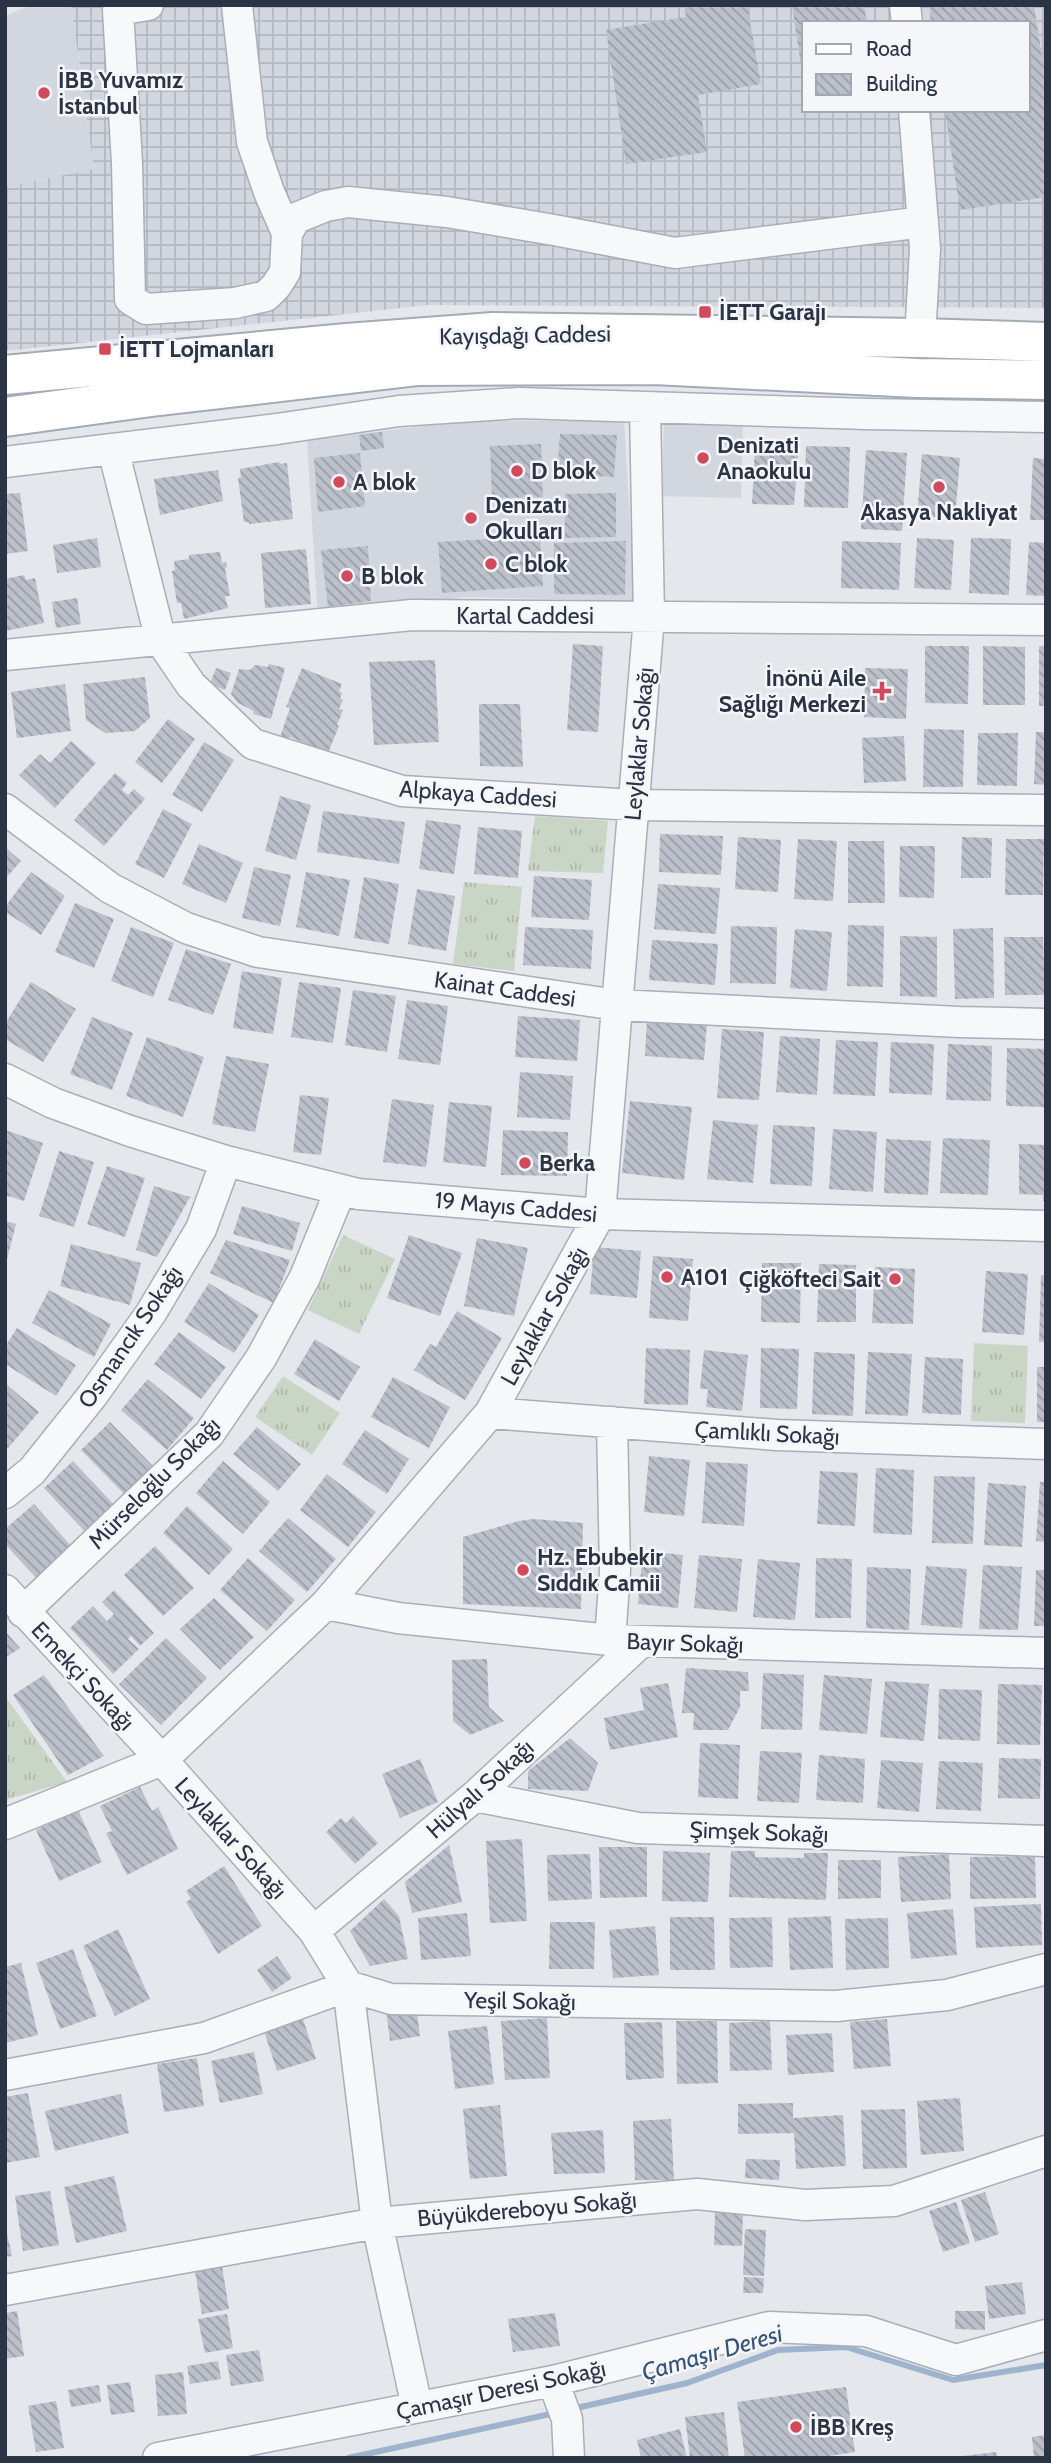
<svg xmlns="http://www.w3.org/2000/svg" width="1051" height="2463" font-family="Cabin,sans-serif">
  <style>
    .built { fill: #d2d6de }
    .industrial { fill: url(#industrial-grid); fill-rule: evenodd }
    .grass { fill: url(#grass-tufts) }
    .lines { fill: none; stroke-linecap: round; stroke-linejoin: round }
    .stream { stroke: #9fb4cc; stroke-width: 6 }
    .building { fill: url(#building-back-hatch) }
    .minor-casing { stroke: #a9aeb7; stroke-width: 33 }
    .major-casing { stroke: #a3abb8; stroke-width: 42 }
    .minor { stroke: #f7f8fa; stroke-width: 30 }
    .major { stroke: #fff; stroke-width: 38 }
    .poi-dot { fill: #d1495b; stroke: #f4f6f9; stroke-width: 2.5 }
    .labels { text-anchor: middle; stroke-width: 5; stroke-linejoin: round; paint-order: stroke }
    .poi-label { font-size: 23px; font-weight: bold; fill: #2b3445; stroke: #f4f6f9; text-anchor: start }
    .street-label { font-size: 23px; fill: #2b3445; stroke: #f4f6f9 }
    .water-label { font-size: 24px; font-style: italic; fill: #34527a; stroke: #f4f6f9 }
  </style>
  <defs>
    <pattern id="industrial-grid" width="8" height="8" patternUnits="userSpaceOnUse" patternTransform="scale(1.75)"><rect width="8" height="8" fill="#d2d6de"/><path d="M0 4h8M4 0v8" fill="none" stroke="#b4b8c0"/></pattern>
    <pattern id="grass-tufts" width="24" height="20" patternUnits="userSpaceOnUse" patternTransform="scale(1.75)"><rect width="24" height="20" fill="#c9d6c5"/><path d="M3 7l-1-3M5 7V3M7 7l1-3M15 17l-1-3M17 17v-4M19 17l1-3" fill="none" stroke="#adb8ab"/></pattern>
    <pattern id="building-back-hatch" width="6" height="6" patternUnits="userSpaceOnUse" patternTransform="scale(1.75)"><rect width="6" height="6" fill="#bbc0ca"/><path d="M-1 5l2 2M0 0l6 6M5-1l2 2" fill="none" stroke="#989da6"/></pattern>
  </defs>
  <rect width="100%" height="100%" fill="#e4e7ec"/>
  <!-- built -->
  <path class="built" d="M32,5H71L94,169L5,187V16Z
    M664,417L743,419L741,498L662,496Z
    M467,421H624L635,601L464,597L318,620L307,440Z"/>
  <!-- industrial -->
  <path class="industrial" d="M71,5H1046V308L428,305L5,351V187L94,169ZM804,23H1028V110H804Z"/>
  <!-- grass -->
  <path class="grass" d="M535,816L608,821L603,873L528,871Z
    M464,882L522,887L514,971L453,964Z
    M343,1235L395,1259L359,1334L308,1310Z
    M974,1343L1028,1346L1025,1423L971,1421Z
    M283,1376L340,1413L312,1455L255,1417Z
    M5,1696L67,1782L5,1800Z"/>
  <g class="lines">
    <!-- stream -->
    <path class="stream" d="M572,2409L687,2383L778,2350L846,2347L953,2380L1046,2365
      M348,2458L555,2413"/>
  </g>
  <!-- building -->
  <path class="building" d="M684,5H747L761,84L698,95L707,152L626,164L606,30L686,17Z
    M792,5H864L867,23H804L803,78Z
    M929,5H1034L1046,83V197L960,210L945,110H1028V23H932Z
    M382,432L384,448L361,451L359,435Z
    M560,434L617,435L614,477L557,474Z
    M541,444L543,497L492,498L490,446Z
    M755,446L799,447L794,505L752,504Z
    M806,446L850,447L848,508L804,507Z
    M866,450L907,453L902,531L861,529Z
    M360,453L365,506L318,512L314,458Z
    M922,454L960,458L955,519L917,516Z
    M1033,458L1046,459V520H1030Z
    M279,462L280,464L287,463L293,519L249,524V522H244L238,478L241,477L240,469Z
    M218,470L223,501L160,515L154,479Z
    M20,493L28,551L5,554V494Z
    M616,493V537L565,538V494Z
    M540,536L543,586L442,593L438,542Z
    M97,538L101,567L57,573L53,545Z
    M917,538L954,540L951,590L914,588Z
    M971,538L1011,539L1009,595L969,593Z
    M626,541L625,595L554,594V543Z
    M842,541L901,543L899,590L841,588Z
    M1029,542L1046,543V596L1026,595Z
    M368,546L371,601L328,607L321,550Z
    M306,549L311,604L265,608L261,553Z
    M220,552L222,563L226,562L227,567L225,568L230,596H225L228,608L184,619L181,603H177L172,571L175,570L174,561L189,559V555Z
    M24,575L26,580L35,578L44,623L5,631V579Z
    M77,598L81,624L56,628L52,602Z
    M573,644L603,646L598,732L567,730Z
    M925,646H969L968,704L925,703Z
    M983,646L1025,647V705H983Z
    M1039,646H1046V706H1039Z
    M435,660L439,742L374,745L369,662Z
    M269,664L285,668L271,719L253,714L254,711L238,703L231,694L239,669L250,670L255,665L268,667Z
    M216,668L231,673L225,690L210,684Z
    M302,668L342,684L339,691L342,693L340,699L343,700L339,709L343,710L337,725L339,726L328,753L290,737L288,741L280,737L290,708L286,707Z
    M865,668L908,669L906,719L864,717Z
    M145,677L150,718L135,731L105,733L86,720L83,684Z
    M65,684L71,731L17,738L11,692Z
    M479,704H520L523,767L480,766Z
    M168,719L195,739L162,783L135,762Z
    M924,729L964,730L963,787H923Z
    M1036,732H1046V785L1034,784Z
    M978,733H1018L1017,786L977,785Z
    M904,736L906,781L864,783L862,738Z
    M71,741L96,763L55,808L19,775L40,754L50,763Z
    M204,742L234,760L202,812L172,795Z
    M115,773L127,783L122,790L128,795L134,789L145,799L104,846L74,820Z
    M280,796L311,805L296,860L265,851Z
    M163,809L192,824L164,878L135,864Z
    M323,811L405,822L399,864L317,852Z
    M426,820L461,825L454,874L419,869Z
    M478,827L522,831L518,878L474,874Z
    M660,834L723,836L721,875L659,872Z
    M738,837L781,840L778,892L735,889Z
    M962,837L992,838L991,878H961Z
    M798,839L837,841L833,901L794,899Z
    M1006,839H1044L1043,895H1005Z
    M848,841H884L885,903H848Z
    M199,844L243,863L226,903L182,884Z
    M900,846H935L934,898L899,897Z
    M5,847L21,861L5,879Z
    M254,867L291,875L280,926L242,918Z
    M31,872L65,896L41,935L5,912V907Z
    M306,872L350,880L339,936L296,927Z
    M534,876L592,880L589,920L531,917Z
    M364,877L399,884L389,944L354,938Z
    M658,884L720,888L716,934L654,929Z
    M417,889L455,896L446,951L408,944Z
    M75,903L114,919L94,968L55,952Z
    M848,925L884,926L883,987L847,986Z
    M731,926L777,927L776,984L730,983Z
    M131,927L174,943L153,997L111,981Z
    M525,927L593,930L591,969L523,965Z
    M993,928L994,998L955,999L953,929Z
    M795,929L832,932L827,991L790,988Z
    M900,936L937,937V997L900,996Z
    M1004,937H1043L1045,995H1005Z
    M652,940L718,944L715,985L649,980Z
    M186,949L231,964L213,1015L168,1000Z
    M242,971L282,978L273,1034L233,1028Z
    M31,982L76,1009L43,1062L5,1039V1024Z
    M299,982L341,988L333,1043L291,1037Z
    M353,990L396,996L387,1052L345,1045Z
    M407,1000L448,1006L440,1065L398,1059Z
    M518,1016L580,1020L577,1061L515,1057Z
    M92,1017L133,1033L112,1090L70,1074Z
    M647,1019L707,1023L704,1060L645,1056Z
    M722,1029L764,1032L759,1100L717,1098Z
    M780,1036L820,1039L817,1095L776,1092Z
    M147,1037L204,1057L183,1117L126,1096Z
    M836,1040L878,1042L875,1096L833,1094Z
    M891,1042L934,1044L932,1095L889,1093Z
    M948,1044L992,1046L991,1101L946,1100Z
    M1007,1048L1046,1049V1107L1006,1106Z
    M226,1056L269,1064L255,1132L212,1124Z
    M520,1072L573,1076L570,1120L517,1117Z
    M300,1095L329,1098L321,1155L293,1152Z
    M392,1099L434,1105L426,1167L383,1162Z
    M630,1101L692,1107L684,1180L622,1173Z
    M449,1102L492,1106L486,1167L443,1162Z
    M713,1120L758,1125L753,1183L707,1179Z
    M773,1125L815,1127L812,1186L770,1184Z
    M833,1129L877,1132L873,1192L829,1189Z
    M5,1130L43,1143L24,1201L5,1195Z
    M503,1130L568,1132L567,1176L501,1175Z
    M943,1138L990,1140L988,1195L940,1193Z
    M886,1139L931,1141L928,1195L884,1193Z
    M1019,1144L1046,1145V1201H1043V1195L1019,1194Z
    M59,1151L94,1162L74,1227L39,1216Z
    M107,1166L145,1178L125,1237L87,1224Z
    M154,1186L190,1197L157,1257L136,1250Z
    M242,1206L300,1223L292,1251L233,1234Z
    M5,1221L16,1224L6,1263H5Z
    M409,1235L462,1253L440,1316L387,1298Z
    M477,1238L528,1248L514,1316L464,1306Z
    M226,1240L290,1260L274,1303L210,1273Z
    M71,1244L141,1263L130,1305L60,1286Z
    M594,1247L641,1251L637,1298L590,1294Z
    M653,1256L693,1259L688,1321L649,1318Z
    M762,1263H801L800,1323L761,1322Z
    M819,1264L856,1265V1322H817Z
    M875,1267L915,1269L913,1324L872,1323Z
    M986,1271L1028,1274L1024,1335L982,1332Z
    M1041,1275L1046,1276V1342H1039Z
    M209,1283L259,1315L234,1353L184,1322Z
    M49,1290L111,1324L94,1357L32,1323Z
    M457,1311L502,1338L465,1400L414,1370L430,1344L436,1347Z
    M17,1328L76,1365L56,1396L5,1364V1347Z
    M179,1332L226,1367L201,1399L154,1364Z
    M315,1339L360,1367L339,1401L294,1374Z
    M646,1348L690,1350L688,1405L644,1404Z
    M761,1348L799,1349L797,1409L760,1408Z
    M704,1350L748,1355L742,1411L706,1407L708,1389H700Z
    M814,1352L855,1354L853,1416L812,1414Z
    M868,1352L912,1354L908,1416L865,1414Z
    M925,1357L963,1359L961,1415L922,1413Z
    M1037,1367H1046V1422H1037Z
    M393,1377L450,1407L429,1448L371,1417Z
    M148,1379L194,1418L167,1450L121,1410Z
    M5,1383L39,1412L8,1448L5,1446Z
    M110,1422L155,1468L126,1496L81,1450Z
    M257,1427L301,1464L278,1491L233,1454Z
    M365,1430L409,1459L387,1494L342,1464Z
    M649,1456L690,1460L684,1516L644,1512Z
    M73,1461L118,1509L89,1536L44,1488Z
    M223,1461L270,1502L243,1534L196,1493Z
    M706,1462L748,1464L744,1526L702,1523Z
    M876,1468L914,1470L912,1535L873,1533Z
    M820,1471L858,1473L855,1526L817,1524Z
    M327,1474L376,1512L348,1547L300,1510Z
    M934,1476L975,1477L973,1544L932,1543Z
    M1040,1482H1046V1542L1036,1541Z
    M988,1483L1026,1486L1022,1547L984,1545Z
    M34,1504L73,1548L37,1579L5,1544V1529Z
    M187,1506L233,1549L209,1575L163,1533Z
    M288,1518L336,1559L307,1592L259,1551Z
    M534,1519L583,1523L581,1609L463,1604V1537L519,1521Z
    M155,1546L194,1588L163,1616L124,1575Z
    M643,1551L683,1555L678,1608L638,1604Z
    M699,1555L742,1559L737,1612L694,1608Z
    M248,1558L295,1600L267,1631L220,1590Z
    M816,1558L852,1559L851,1618H815Z
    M758,1559L800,1563L795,1620L753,1617Z
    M983,1565L1022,1567L1018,1630L979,1629Z
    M926,1566L967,1569L962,1628L921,1625Z
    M867,1567L911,1569L909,1630L866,1628Z
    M1036,1570H1046V1626H1034Z
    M114,1590L154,1633L140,1646L131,1636L128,1639L139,1649L113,1674L70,1628L93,1606L107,1621L114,1614L102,1602Z
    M214,1598L254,1637L220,1670L180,1629Z
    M5,1631L20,1648L5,1658Z
    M166,1638L207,1678L161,1725L119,1684Z
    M487,1659L489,1707L504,1721L470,1735L453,1721L452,1660Z
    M686,1668L748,1672L749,1691H740V1707L728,1730H693L694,1713H682Z
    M763,1673L804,1675L802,1730L761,1729Z
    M44,1675L104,1756L68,1775L13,1695Z
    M824,1675L872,1679L867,1734L819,1730Z
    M885,1681L929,1684L924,1741L880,1737Z
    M668,1683L678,1737L610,1750L604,1718L644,1710L640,1688Z
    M998,1684L1042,1685L1040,1745L997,1744Z
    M939,1689L982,1690L980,1741L938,1739Z
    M570,1738L598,1763L588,1791L528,1789V1771Z
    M700,1743L740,1745L738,1799L698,1797Z
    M760,1751L802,1753L799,1803L757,1801Z
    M819,1755L865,1759L863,1803L816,1800Z
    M999,1758L1041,1759L1040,1799L998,1798Z
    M420,1759L438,1802L400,1818L382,1774Z
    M881,1760L923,1763L919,1812L877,1808Z
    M939,1761L983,1763L981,1811L936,1809Z
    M140,1787L152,1811L158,1807L178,1849L127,1875L106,1833L112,1831L100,1806Z
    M78,1810L102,1862L59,1881L36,1830Z
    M353,1816L378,1843L355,1864L326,1832L341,1818L346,1823Z
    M522,1839L527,1921L490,1923L486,1841Z
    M449,1845L462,1902L412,1913L405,1882Z
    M599,1847H647V1897L600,1898Z
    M663,1851L710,1853L708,1902L662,1901Z
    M731,1851H755V1857L804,1858V1853H828L826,1900L729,1897Z
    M590,1854L592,1899L548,1901L547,1855Z
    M949,1854L951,1899L901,1902L898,1857Z
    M1035,1856L1036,1898L970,1899V1857Z
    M838,1860H881V1898L838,1899Z
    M224,1866L262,1926L218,1954L186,1902L191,1899L186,1891Z
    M384,1899L399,1916L408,1959L370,1966L350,1931Z
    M1041,1904L1042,1945L976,1948L974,1907Z
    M953,1909L957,1955L911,1959L907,1913Z
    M467,1913L471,1956L421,1960L418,1918Z
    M831,1916L833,1968L790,1970L788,1918Z
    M670,1917H714L715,1970H670Z
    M772,1917L773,1967L730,1968L729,1918Z
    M888,1918L889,1968L846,1970L845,1919Z
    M550,1922H595L594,1969H549Z
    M655,1926L659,1975L613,1978L609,1930Z
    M118,1929L150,1999L115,2016L83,1946Z
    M73,1949L97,2016L60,2029L36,1963Z
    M277,1956L292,1978L272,1992L257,1970Z
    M21,1963L38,2035L5,2043V1967Z
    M416,2005L420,2036L390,2041L386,2010Z
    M547,2018L550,2078L505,2080L501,2021Z
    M303,2019L316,2059L277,2071L264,2031Z
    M887,2019L891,2066L854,2069L850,2022Z
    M676,2021H717L718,2083L677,2084Z
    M770,2021L772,2070L730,2071L729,2023Z
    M662,2022L664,2078L626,2080L624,2023Z
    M487,2026L494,2084L455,2089L448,2031Z
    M832,2033L834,2072L788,2075L786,2035Z
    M254,2052L263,2094L220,2103L211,2061Z
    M197,2058L204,2106L164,2112L157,2064Z
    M28,2093L40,2157L5,2163V2097Z
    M121,2094L129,2133L55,2151L45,2111Z
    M960,2098L964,2151L921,2155L917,2101Z
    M793,2103V2118L843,2115L846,2166L796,2169L794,2133L738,2134V2104Z
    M500,2105L507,2176L470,2179L463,2109Z
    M905,2109L907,2168L863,2169L861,2110Z
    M671,2119L674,2180H635L633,2121Z
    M603,2130L605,2173L554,2174L551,2133Z
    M746,2159L780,2160L779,2180L745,2178Z
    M114,2176L127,2231L76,2243L64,2187Z
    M50,2191L59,2245L23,2251L15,2196Z
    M985,2192L999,2234L975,2242L961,2200Z
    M956,2202L970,2243L943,2252L929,2211Z
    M715,2211H743L742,2246L714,2245Z
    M5,2224L12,2256L5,2257Z
    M745,2229L766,2230L764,2276L743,2275Z
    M221,2260L229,2309L202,2314L194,2265Z
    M744,2277L764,2278L763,2293H743Z
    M1022,2282L1026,2314L989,2319L985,2286Z
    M17,2311L24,2356L5,2359V2313Z
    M955,2311H985V2330L955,2329Z
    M555,2313L560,2346L513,2352L508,2319Z
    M227,2314L233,2348L205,2353L198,2319Z
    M259,2350L264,2381L231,2386L226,2355Z
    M218,2361L221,2379L190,2384L187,2366Z
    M183,2372L187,2414L158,2416L155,2375Z
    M130,2382L135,2412L111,2415L107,2385Z
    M99,2385L101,2402L71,2407L68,2390Z
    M846,2387L855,2452L817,2458H745L737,2402Z
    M56,2401L64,2448L36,2452L28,2406Z
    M724,2412L729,2458H690L685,2417Z
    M680,2429L687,2458H641L637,2440Z
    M1046,2435V2458H1034L1032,2437Z
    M996,2452L997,2458H964L963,2456Z"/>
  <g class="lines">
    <!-- minor casing -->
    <g class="minor-casing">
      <path id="minor" d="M148,5L118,10L127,163L130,299L146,309L235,303L266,296L276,286L285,272L287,233L296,218L326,206L348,202L447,212L554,230L675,253L923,222
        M237,5L252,142L269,192L287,233
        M905,5L907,23
        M914,110L925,249L920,338
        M113,449L161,641L191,685L253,744L402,791L634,805L1046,810
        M5,462L277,429L399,411L519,403L867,414L1046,417
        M5,655L412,615L1046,620
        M5,809L110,888L186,928L258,952L617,1005L959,1022L1046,1024
        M5,1079L53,1103L130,1131L226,1161L358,1194L600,1214L1046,1226
        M490,1413L777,1435L1046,1444
        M5,1493L32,1471L92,1396L151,1313L201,1229L226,1161
        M5,1590L162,1760L5,1824
        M326,1604L398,1618L610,1640L1046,1653
        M23,1612L209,1434L261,1358L305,1277L340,1191
        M610,1640L615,1571L612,1422
        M475,1796L638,1828L1046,1841
        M314,1931L475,1796L641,1642
        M5,2075L204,2038L348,1986L391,1999L836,2006L947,1995L1046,1969
        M5,2290L377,2223L697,2194L805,2205L894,2201L1046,2151
        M553,2381L567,2419L569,2458
        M417,2407L377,2223L348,1986L314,1931L162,1760L326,1604L490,1413L600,1214L649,617L645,408
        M158,2458L553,2381L769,2327L866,2331L956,2360L1046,2335"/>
    </g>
    <!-- major casing -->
    <g class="major-casing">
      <path id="major" d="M5,375L347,343L493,332L920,338L1046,342
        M5,417L151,397L418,366L654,365L917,378L1046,380"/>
    </g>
    <!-- minor -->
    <use href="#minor" class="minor"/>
    <!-- major -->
    <use href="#major" class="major"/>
  </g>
  <!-- markers -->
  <g class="poi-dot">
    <circle cx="44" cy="93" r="7"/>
    <rect x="698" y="305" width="14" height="14" rx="3.5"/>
    <rect x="98" y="342" width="14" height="14" rx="3.5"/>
    <circle cx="703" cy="458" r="7"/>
    <circle cx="517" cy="471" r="7"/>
    <circle cx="339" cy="482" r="7"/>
    <circle cx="939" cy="487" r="7"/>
    <circle cx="471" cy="518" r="7"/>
    <circle cx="491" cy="564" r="7"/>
    <circle cx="347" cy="576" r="7"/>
    <path d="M878.5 680.5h7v7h7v7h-7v7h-7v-7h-7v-7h7z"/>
    <circle cx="525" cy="1163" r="7"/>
    <circle cx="667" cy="1277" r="7"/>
    <circle cx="895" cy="1279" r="7"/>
    <circle cx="523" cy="1570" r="7"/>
    <circle cx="796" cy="2427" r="7"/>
  </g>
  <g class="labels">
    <!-- poi labels -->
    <g class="poi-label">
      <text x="58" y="88">İBB Yuvamız<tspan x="58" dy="26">İstanbul</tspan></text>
      <text x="719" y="320">İETT Garajı</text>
      <text x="119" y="357">İETT Lojmanları</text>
      <text x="717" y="453">Denizati<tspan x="717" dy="26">Anaokulu</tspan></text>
      <text x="531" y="479">D blok</text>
      <text x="353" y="490">A blok</text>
      <text x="485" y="513">Denizatı<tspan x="485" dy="26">Okulları</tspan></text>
      <text x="939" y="520" text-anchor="middle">Akasya Nakliyat</text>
      <text x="505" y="572">C blok</text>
      <text x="361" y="584">B blok</text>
      <text x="866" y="686" text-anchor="end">İnönü Aile<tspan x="866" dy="26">Sağlığı Merkezi</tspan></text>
      <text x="539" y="1171">Berka</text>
      <text x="681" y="1285">A101</text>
      <text x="881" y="1287" text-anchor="end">Çiğköfteci Sait</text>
      <text x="537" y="1565">Hz. Ebubekir<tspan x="537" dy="26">Sıddık Camii</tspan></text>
      <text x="810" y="2435">İBB Kreş</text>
    </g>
    <!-- street labels -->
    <g class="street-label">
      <text transform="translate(525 335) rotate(-1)" y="8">Kayışdağı Caddesi</text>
      <text x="525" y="624">Kartal Caddesi</text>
      <text transform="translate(639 744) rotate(-85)" y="8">Leylaklar Sokağı</text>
      <text transform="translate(478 794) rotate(4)" y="8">Alpkaya Caddesi</text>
      <text transform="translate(505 989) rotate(8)" y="8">Kainat Caddesi</text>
      <text transform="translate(516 1207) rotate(5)" y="8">19 Mayıs Caddesi</text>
      <text transform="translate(544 1316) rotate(-61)" y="8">Leylaklar Sokağı</text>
      <text transform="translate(130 1337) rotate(-56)" y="8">Osmancık Sokağı</text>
      <text transform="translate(767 1433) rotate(3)" y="8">Çamlıklı Sokağı</text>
      <text transform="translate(154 1483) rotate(-45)" y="8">Mürseloğlu Sokağı</text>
      <text transform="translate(685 1643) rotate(2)" y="8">Bayır Sokağı</text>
      <text transform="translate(83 1676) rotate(47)" y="8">Emekçi Sokağı</text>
      <text transform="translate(480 1789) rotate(-42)" y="8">Hülyalı Sokağı</text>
      <text transform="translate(759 1832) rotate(2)" y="8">Şimşek Sokağı</text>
      <text transform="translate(231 1838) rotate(48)" y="8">Leylaklar Sokağı</text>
      <text transform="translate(520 2001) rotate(1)" y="8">Yeşil Sokağı</text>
      <text transform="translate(527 2209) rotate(-5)" y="8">Büyükdereboyu Sokağı</text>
      <text transform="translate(501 2390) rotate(-12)" y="8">Çamaşır Deresi Sokağı</text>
    </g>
    <!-- water labels -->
    <g class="water-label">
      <text transform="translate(712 2353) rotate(-16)" y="8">Çamaşır Deresi</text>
    </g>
  </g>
  <!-- border -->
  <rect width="1051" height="2463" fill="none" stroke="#2b3445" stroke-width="14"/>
  <!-- legend -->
  <rect x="802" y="21" width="228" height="91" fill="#f4f6f9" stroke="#a4a8b1" stroke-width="2"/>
  <rect x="816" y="44" width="35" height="10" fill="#ffffff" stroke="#a4a8b1" stroke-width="2"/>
  <text x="866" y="56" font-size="21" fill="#2b3445">Road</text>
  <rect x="816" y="74" width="35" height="21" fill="url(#building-back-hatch)" stroke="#a4a8b1" stroke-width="2"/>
  <text x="866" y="91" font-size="21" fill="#2b3445">Building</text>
</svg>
